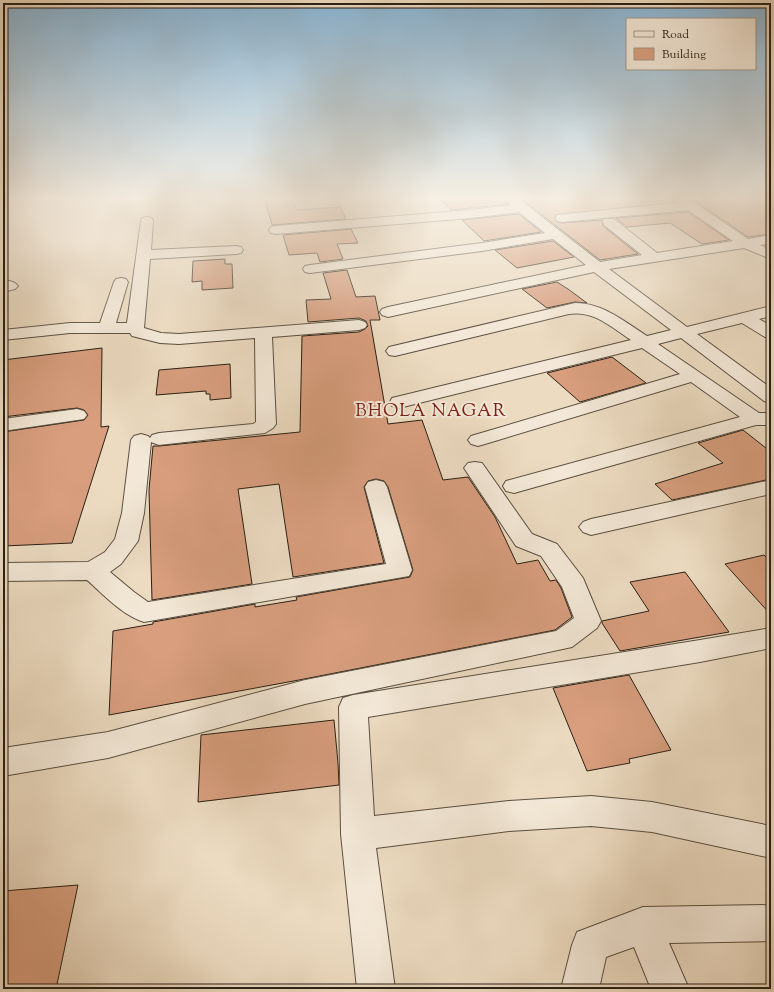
<svg xmlns="http://www.w3.org/2000/svg" width="774" height="992" font-family="'Sorts Mill Goudy',serif">
  <style>
    .building { fill: #d89e7e; stroke: #292015 }
    .lines { fill: none; stroke-linecap: round; stroke-linejoin: round }
    .minor-casing { stroke: #5a4f40; stroke-width: 2 }
    .minor { fill: #f3e8d7; fill-rule: evenodd }
    .labels { text-anchor: middle; stroke-width: 4; stroke-linejoin: round; paint-order: stroke }
    .neighbourhood-label { font-size: 18px; letter-spacing: 1px; fill: #7a1f14; stroke: #f3e8d7 }
  </style>
  <rect width="100%" height="100%" fill="#ecdbc1"/>
  <filter id="stains"><feTurbulence type="fractalNoise" baseFrequency=".005" numOctaves="4"/><feColorMatrix values="0 0 0 0 .2 0 0 0 0 .09 0 0 0 0 .02 0 0 0 .5 -.17"/></filter>
  <radialGradient id="worn" r=".72"><stop offset=".6" stop-color="#630" stop-opacity="0"/><stop offset="1" stop-color="#630" stop-opacity=".3"/></radialGradient>
  <!-- building -->
  <path class="building" d="M264,197H290L297,210L340,207L346,219L272,225Z
    M438,197H501L508,204L451,210Z
    M519,197H533L536,201L541,202L548,197H670L674,202L556,215V221L562,223L602,220L603,226L638,254L600,260Z
    M689,197H771V234L748,237Z
    M688,212L729,240L702,244L670,223L627,227L616,218Z
    M519,214L541,232L484,241L462,220Z
    M351,229L358,243L337,244L343,259L320,262L317,253L289,255L283,235Z
    M553,241L574,257L517,268L495,250Z
    M225,259V264H232L233,288L202,290V281L192,282L193,261Z
    M347,270L356,297L375,296L380,320H370L388,424L422,420L443,480L468,477L495,517L517,564L538,560L550,581L556,580L561,588L572,617L555,630L299,680L109,715L113,631L153,624V622L255,604V607L297,600L296,597L410,577L413,570L388,487L384,481L376,479L368,481L364,487L384,563L293,577L279,484L238,489L252,584L152,600L149,490L153,446H159L300,432L302,336L359,332L365,329L368,326L366,321L359,318L308,322L306,300L331,299L323,273Z
    M557,282L568,289L587,303L575,302L547,308L522,289Z
    M102,348L101,427L109,426L72,543L3,546V432L84,420L88,415L84,410L77,408L3,417V360Z
    M612,357L646,383L580,402L547,373Z
    M230,364L231,398L210,400V394H206V391L156,395L159,370Z
    M743,430L771,452V479L672,500L655,484L723,463L698,443Z
    M764,555L771,562V615L725,564Z
    M685,572L729,632L620,651L602,623V621L649,611L630,582Z
    M629,675L671,750L629,759L630,763L587,771L553,688Z
    M334,720L338,763L339,785L198,802L201,735Z
    M78,885L56,989H3V891Z"/>
  <g class="lines">
    <!-- minor casing -->
    <g class="minor-casing">
      <path id="minor" d="M502,197H516L600,262L642,255L604,225L603,222L604,219H614L657,253L733,241L688,210L562,222L557,221L556,218L557,215L678,203L671,197H686L748,239L771,235V243L760,245L771,250V259L744,248L609,269L687,327L771,306V316L759,319L771,326V338L765,337L742,323L697,334L771,388V403L764,401L681,338L658,344L759,413H771V425H756L514,493L506,491L503,486L506,481L740,417L691,382L485,444L478,446L471,444L468,440L471,436L680,374L642,348L399,408L392,406L390,402L392,398L631,340C611,327 594,310 569,314L395,356L389,355L386,351L389,347L575,303C603,303 625,322 647,336L671,330L594,272L388,317L382,315L380,312L382,309L388,307L586,265L553,239L482,251L310,273L305,272L303,269L305,266L310,265L482,243L545,233L519,212L471,218L276,234L271,233L269,230L271,227L276,226L471,210L511,205Z
        M534,197H547L541,201L536,200Z
        M147,217L152,218L153,221L151,250L236,246L241,247L243,250L241,253L236,254L150,259L144,328L161,333L179,334L359,320L365,322L367,325L365,328L359,330L272,337L276,424L273,428L265,433L159,445L151,442L144,513L138,541L121,564L110,572L134,592L148,602L386,564L365,487L368,482L376,480L384,482L387,487L412,570L409,576L144,622C122,615 104,595 87,580L3,581V563L88,562L105,552L115,539L122,513L131,440L134,436L141,434L148,436L150,438L152,435L159,433L253,424L256,422L255,338L179,344L160,343L132,336L130,333H70L3,340V330L70,323H100L114,282L116,279L121,278L126,279L128,282L116,323H127L141,221L142,218Z
        M10,281L15,283L18,286L15,289L3,292V282Z
        M77,409L84,411L87,415L84,419L3,431V419Z
        M475,462L482,463L532,534L557,544L583,578L601,621L597,628L572,647L305,704L108,758L3,776V748L108,732L305,680L556,631L574,618L562,587L541,556L516,546L464,468L468,463Z
        M771,480V494L591,535L583,532L579,527L583,522L591,519Z
        M771,628V648L700,662L368,717L374,816L509,801L591,796L652,802L771,826V858L652,832L591,826L509,831L376,848L395,989H357L341,834L339,707L343,698L353,695L700,640Z
        M771,905V941L669,943L689,989H651L634,947L606,957L599,989H561L572,945L577,932L643,907Z"/>
    </g>
    <!-- minor -->
    <use href="#minor" class="minor"/>
  </g>
  <!-- sky -->
  <linearGradient id="sky" x2="0" y2="1"><stop stop-color="#89b6d6"/><stop offset="0.59" stop-color="#f6efe3"/><stop offset="1" stop-color="#f6efe3" stop-opacity="0"/></linearGradient>
  <rect width="774" height="336" fill="url(#sky)"/>
  <g class="labels">
    <!-- neighbourhood labels -->
    <g class="neighbourhood-label">
      <text x="431" y="416">BHOLA NAGAR</text>
    </g>
  </g>
  <!-- margin -->
  <rect width="774" height="992" fill="none" stroke="#ecdbc1" stroke-width="16"/>
  <rect x="4" y="4" width="766" height="984" fill="none" stroke="#292015" stroke-width="2"/>
  <rect x="8" y="8" width="758" height="976" fill="none" stroke="#292015"/>
  <!-- legend -->
  <rect x="626" y="18" width="130" height="52" fill="#f3e8d7" stroke="#a29889"/>
  <rect x="634" y="31" width="20" height="6" fill="#f3e8d7" stroke="#a29889"/>
  <text x="662" y="38" font-size="12" fill="#292015">Road</text>
  <rect x="634" y="48" width="20" height="12" fill="#d89e7e" stroke="#a29889"/>
  <text x="662" y="58" font-size="12" fill="#292015">Building</text>
  <rect width="100%" height="100%" filter="url(#stains)"/>
  <rect width="100%" height="100%" fill="url(#worn)"/>
</svg>
